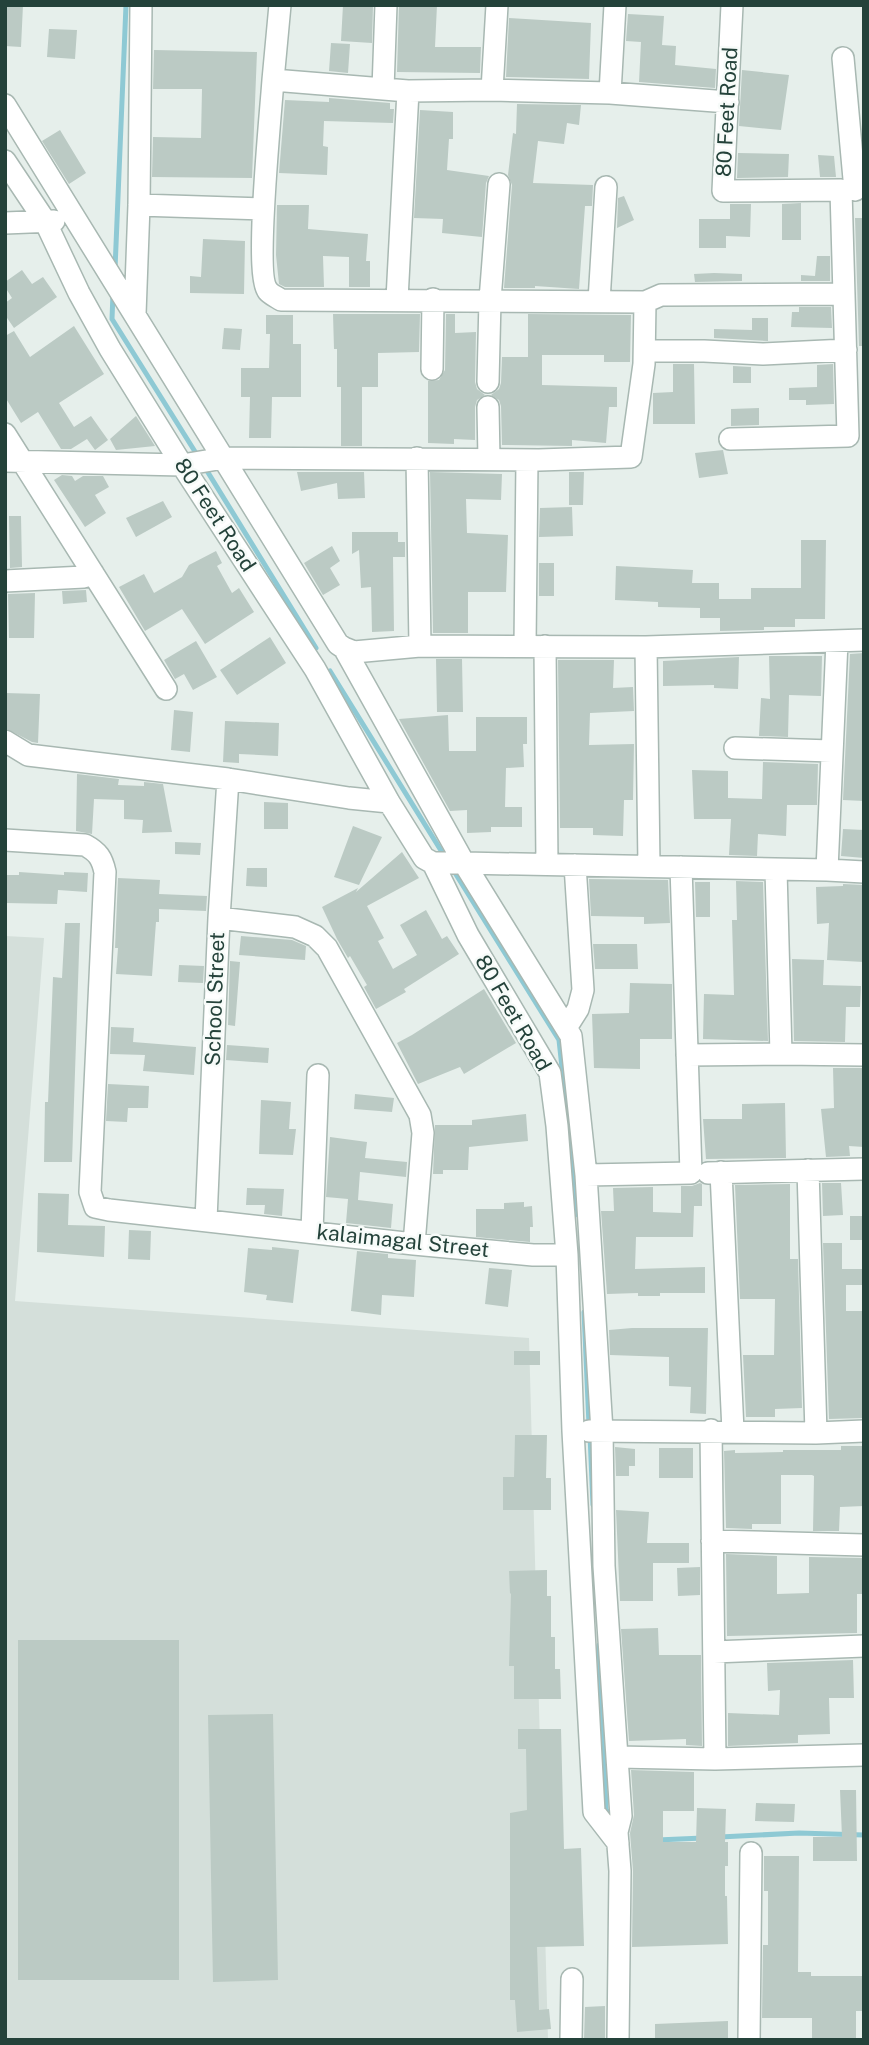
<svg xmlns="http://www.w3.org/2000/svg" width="869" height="2045" font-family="'Public Sans',sans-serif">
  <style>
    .built { fill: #d4dfda }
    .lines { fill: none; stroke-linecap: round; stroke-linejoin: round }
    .stream { stroke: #8ec9d4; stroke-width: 5 }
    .building { fill: #bbcac4 }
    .minor-casing { stroke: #a8b8b2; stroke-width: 24 }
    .minor { stroke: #fff; stroke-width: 21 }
    .labels { text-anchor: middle; stroke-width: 5; stroke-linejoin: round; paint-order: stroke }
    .street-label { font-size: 21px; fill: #24423a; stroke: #f7fbf9 }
  </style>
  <rect width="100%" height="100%" fill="#e6efeb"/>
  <!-- built -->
  <path class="built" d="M5,936L44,938L15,1301L529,1338L548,2040H5Z"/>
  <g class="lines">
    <!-- stream -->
    <path class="stream" d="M115,269L126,5
      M113,293L112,319L199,458
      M204,466L316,648
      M330,671L445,857
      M452,868L559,1040L578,1215
      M584,1312L589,1425
      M590,1435L593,1505
      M599,1645L606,1809L613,1818
      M720,1837L799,1833L864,1835
      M657,1840L703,1838"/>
  </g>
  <!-- building -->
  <path class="building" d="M5,5H23L21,47L5,46Z
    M343,5H373L372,43L341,41Z
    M399,5H437L435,47H481L480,73L397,72Z
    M628,14L664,16L662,45L676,46L675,65L716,69L715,88L639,82L641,42L626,41Z
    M509,18L591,23L589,79L506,77Z
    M49,29L77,30L75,59L47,57Z
    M331,43L350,44L348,73L329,71Z
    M154,50L257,52L252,178L152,177L153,137L201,138L202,89H153Z
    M742,70L789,75L781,130L739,126Z
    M329,98L390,103V109H394L393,123L324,121L323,146L328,147L327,175L279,173L285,100L329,102Z
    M517,104L581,105L579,125L567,123L564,144L538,141L533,183L593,185L592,206H585L579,289L535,286V288H504L512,185L508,175L513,133L516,134Z
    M420,110L453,112V139H449L447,170L489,176L486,183L482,237L442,233L443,219L414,218Z
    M60,130L86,173L69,184L42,141Z
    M738,153L789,154L788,177L737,178Z
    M818,155L834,156L836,177H820Z
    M624,196L634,220L617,228L618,198Z
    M801,203V240H782V204Z
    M730,204H751L750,237L726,236V248H699V219H730Z
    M277,205H309L308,229L368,234L366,261H370V287H349V257L323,256L324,287H285L279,284L276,255Z
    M855,218H864V346H859Z
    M203,239L245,241L244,294L190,293V276L201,277Z
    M817,256H830V281H801V275L815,276Z
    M22,270L32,284L43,277L57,297L14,328L5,315V303L12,298L5,287V282Z
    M714,273L742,274V281L695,282L694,274Z
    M799,307H831L832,328L791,327L792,312H799Z
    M333,314H420L419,352L378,353V387H362V446H341V387H337V349H334Z
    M446,314H455V333L476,332L475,382L477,389L485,395L477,400L475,407V440L454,439V444L428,443V381L439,380L445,370Z
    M528,314L631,315L630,362H604V355H542V385L617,387V407H609L606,443L572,440V446L502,445L501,406L499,400L491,395L499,389L501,383L502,357H528Z
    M266,315H293V344H301V397H272L271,438H249L250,397H241V368H269L270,334H266Z
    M752,318H768V341L714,338V329L752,330Z
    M74,326L104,374L59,403L74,427L91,416L108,440L95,450L87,439L71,449H61L38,412L21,423L5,397V336L14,331L30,357Z
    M224,328L242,329L240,350L222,349Z
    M673,364H694L695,424H653V393L673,392Z
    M833,364L834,404L806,405V400H789V388L817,387V365Z
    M733,366L751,367V383H733Z
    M759,408V425L731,426V409Z
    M136,416L155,446L116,450L110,439Z
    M723,450L728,474L699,478L695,453Z
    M297,472H364L365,498L338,499L337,483L301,491Z
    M430,472L502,474L501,500L466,499L467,533L508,535L506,592H468V633H433Z
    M569,472H584L583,505H569Z
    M62,475L72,476L75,481L83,476H103L109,487L95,495L106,513L85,527L54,480Z
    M163,501L172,517L136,537L126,518Z
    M572,507L573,536L539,537L540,508Z
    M9,516H21L22,567L10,568Z
    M352,532H398V542H405V557H393L394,631L372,632L371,587L361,588L359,550L352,554Z
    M801,540H826L825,619H795V627H764V630L720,631V618H700V608L658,607V602L615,600L616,566L693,570L692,583H719V599H751V588H801Z
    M332,546L340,561L330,568L340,585L323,595L304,563Z
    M216,551L222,563L217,566L232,593L239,588L254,612L205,644L182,609L145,631L119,587L144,574L154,593L182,577L189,565Z
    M539,563H554V596H539Z
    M86,590L87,602L63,604L62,591Z
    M35,593L34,638H9L8,594Z
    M270,637L286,663L237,695L220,670Z
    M196,641L217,677L193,690L184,674L175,679L164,660Z
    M864,653V801L843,800L850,654Z
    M769,656H822L821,696L789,695L788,737L759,736L761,698L770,699Z
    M739,657L738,689L714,688V685L663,686V661Z
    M436,659H462L463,712H437Z
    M558,660H614L613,688L633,687L634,711L590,713L589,745L634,744L633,800H624L623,836L593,835V828H560Z
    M5,693L40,694L38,743L32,742L5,728Z
    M174,710L193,712L190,752L171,750Z
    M448,715L449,751H476V717H527V744H523L524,767L506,768L505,807H522V827H491V832L467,833V810L450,811L399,719Z
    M225,721L279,723L278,756L239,754V763L223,762Z
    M763,762L818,764L817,805H787L786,836L758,834L757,856L729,855L731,819H694L692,770L728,771V798L762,799Z
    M77,774L119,779L118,785L144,786V782L163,784L172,832L142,833L143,820L124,819V800L94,799L92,834L76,831Z
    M264,802L288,803V829H264Z
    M353,826L382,837L359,885L334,877Z
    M843,829L864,830V858L841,856Z
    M175,842L201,843L200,855L175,854Z
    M402,852L419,878L367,906L384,938L378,941L393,969L417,955L400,925L426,910L442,939L447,936L459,954L404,989L406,992L376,1009L364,987L367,985L350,956L348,958L337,939L322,907L358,888L356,892Z
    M247,868H267V887L246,886Z
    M19,872L64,875V872L88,873L87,892L58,890L57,904L5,903V875H19Z
    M118,878L160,880L159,894L207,896L206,911L159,909V922H156L152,976L116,974L118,948H115Z
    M589,879L668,880L670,923L644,924V917L591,916Z
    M736,881L763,882L768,1041L703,1039L704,994L734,995L732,920H737Z
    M695,882H710V917H696Z
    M843,884L864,885V962L827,960L829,923L817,924L816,887L843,886Z
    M65,923H80L72,1162H44L45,1102H48L53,977L62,978Z
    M241,936L292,940L306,946L305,960L239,955Z
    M593,944H637L638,969H595Z
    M792,959L824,960L823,985L861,986L860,1007H846L845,1042L794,1041Z
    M230,961L240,962L235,1026L228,1025Z
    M179,965L204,966L203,983L178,982Z
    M630,983L672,984V1039H640V1069L594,1068L592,1014L629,1013Z
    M484,989L516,1043L464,1074L460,1067L418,1084L397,1043L412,1035Z
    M111,1027L134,1028L133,1042L196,1047L194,1075L143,1071L145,1055L110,1054Z
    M227,1045L269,1048L268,1063L226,1060Z
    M833,1068H864V1147L849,1146L850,1156L826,1157L821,1109L834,1108Z
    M108,1084L149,1086L148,1108H128L127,1122L106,1121Z
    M355,1094L394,1098L392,1112L354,1109Z
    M261,1100L291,1102L289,1129H296L293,1155L259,1154Z
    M785,1103L786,1158L706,1159L703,1119H742V1104Z
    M526,1114L528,1141L469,1147L468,1170H443V1174H433L435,1125H472V1120Z
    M330,1137L367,1142L365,1158L407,1162L406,1177L360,1172L358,1200L393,1204L391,1228L346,1223L348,1199L326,1197Z
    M700,1183L702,1184V1206H694L693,1237H636L635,1269L705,1267V1293H660V1296H638V1293L607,1294L601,1211H614L613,1188L653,1187V1212L681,1213V1186H692Z
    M822,1183H841L843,1215L823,1216Z
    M790,1184V1259H798L802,1408L775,1409V1417H746L743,1355H774L775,1299H740L735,1185Z
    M247,1188L284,1189L282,1216L264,1214L265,1205H246Z
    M38,1193L69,1194L68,1225L105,1226L104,1257L37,1252Z
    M524,1202V1207L532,1206L533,1227H530V1242L476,1237V1209H504V1203Z
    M850,1216H864V1240H850Z
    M129,1230L151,1231L150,1260L128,1259Z
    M823,1243H842V1269H864V1285H846V1311H864V1418L829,1419Z
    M272,1247L299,1250L293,1303L266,1300L267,1295L244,1292L248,1248L272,1250Z
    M357,1251L388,1254V1258L416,1260L414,1297L382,1295L381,1315L351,1311Z
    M489,1268L512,1270L508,1307L485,1304Z
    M632,1328H708L706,1414L690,1413L691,1387L669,1386V1357L610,1355L609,1330Z
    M514,1351H540V1365H514Z
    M515,1435H547L546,1478H551V1510H503V1477H514Z
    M841,1446H864V1506L840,1507L839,1531H813L814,1476L812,1475H781V1524H752V1529L726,1528L724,1451L735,1450V1453L783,1452V1450H841Z
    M615,1447L635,1449V1466H629V1476H616Z
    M659,1448H693V1478H659Z
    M616,1510L649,1512L647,1543H689V1563H653V1601H620Z
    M726,1554L777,1556V1594L809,1593V1557L864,1558V1594H857V1633L727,1636Z
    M700,1567V1595L678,1596L677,1568Z
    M547,1570V1596H551V1637H555V1669H560L561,1699H514V1666H509L511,1593L510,1594L509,1571Z
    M658,1628L659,1655H701L702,1746L686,1745V1739L629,1741L621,1629Z
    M18,1640H179V1980H18Z
    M853,1660L854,1698H829L830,1734L798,1735V1743L728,1746V1713L779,1715L780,1690L768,1691L767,1663Z
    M273,1714L278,1980L213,1982L208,1715Z
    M518,1729H561L564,1849L581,1848L584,1946L537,1947L539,2010L549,2009L551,2029L517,2032L515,2000H510V1813L527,1810L526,1749H518Z
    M631,1770L694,1772V1811H663V1842H696L697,1808L726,1809L725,1842H728V1866H725V1896H727L728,1944L632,1947L633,1871L630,1833L634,1815Z
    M840,1790H856L857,1861H813V1837H842Z
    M756,1803L795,1804L794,1822L755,1821Z
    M764,1856H799L798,1972H811V1976H864V2011H856V2040H812V2018H762L763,1945H768V1891H764Z
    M605,2006V2040H584L585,2007Z
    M728,2021V2040H655V2024Z"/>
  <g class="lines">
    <!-- minor casing -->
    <g class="minor-casing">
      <path id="minor" d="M497,5L492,90L408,91L273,80C271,111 254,275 268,291C270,294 277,297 281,300L645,302L661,295L844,294
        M843,58L855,190
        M273,80L280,5
        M383,89L386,5
        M492,90L610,93L728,102
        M610,93L615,5
        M5,105L338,644L344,648L464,863L827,870L864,872
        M5,161L45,221L79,293L110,349L182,465L315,669L389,802L424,858L433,863H464L571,1036L586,1175L602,1431L604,1566L621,1816L617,1832L620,1871L618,2040
        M139,205L263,209
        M5,223L54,221
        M397,299L408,91
        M599,301L606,187
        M135,314L139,205L141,5
        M645,351H704L763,354L846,350
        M432,369L433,299
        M488,382L490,300L499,184
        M488,407L489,459
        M5,434L166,689
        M730,439L848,436L841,190L723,191L732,5
        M417,458L420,646
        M5,461L182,465L224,458L539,460L631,457L644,364L645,302
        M5,581L84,577L93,573
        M525,646L527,460
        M545,646L547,864
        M646,647L649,866
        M344,648L354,652L420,646L646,647L864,640
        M5,741L28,755L228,779L349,798L389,802
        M735,748L831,751
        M5,840L85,845C98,852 102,858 105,872L90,1192L95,1207L109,1210L414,1244L533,1255H567
        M433,863L468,935L550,1073L557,1126L567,1255L573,1431L594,1812L618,1843
        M776,870L781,1054L864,1055
        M827,870L837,641
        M219,918L295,927L315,936L327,948L420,1115L423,1133L414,1244
        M566,1028L578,1009L583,990L575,865
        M687,1055L781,1054
        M808,1170L816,1433
        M721,1172L733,1431
        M708,1173L864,1169
        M586,1175L691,1173L681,867
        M206,1220L219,918L228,779
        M312,1231L318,1075
        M711,1430L715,1759
        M589,1431L816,1433L864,1431
        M712,1541L864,1545
        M714,1652L864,1646
        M618,1757L715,1759L864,1755
        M571,2040L572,1979
        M749,2040L751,1853"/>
    </g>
    <!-- minor -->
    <use href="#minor" class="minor"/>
  </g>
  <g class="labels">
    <!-- street labels -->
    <g class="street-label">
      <text transform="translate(727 112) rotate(-87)" y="7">80 Feet Road</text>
      <text transform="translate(215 515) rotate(57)" y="7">80 Feet Road</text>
      <text transform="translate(215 999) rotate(-88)" y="7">School Street</text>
      <text transform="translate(513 1013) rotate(60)" y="7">80 Feet Road</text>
      <text transform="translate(403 1241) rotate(6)" y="7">kalaimagal Street</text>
    </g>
  </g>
  <!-- border -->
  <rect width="869" height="2045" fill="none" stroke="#24423a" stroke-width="14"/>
</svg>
